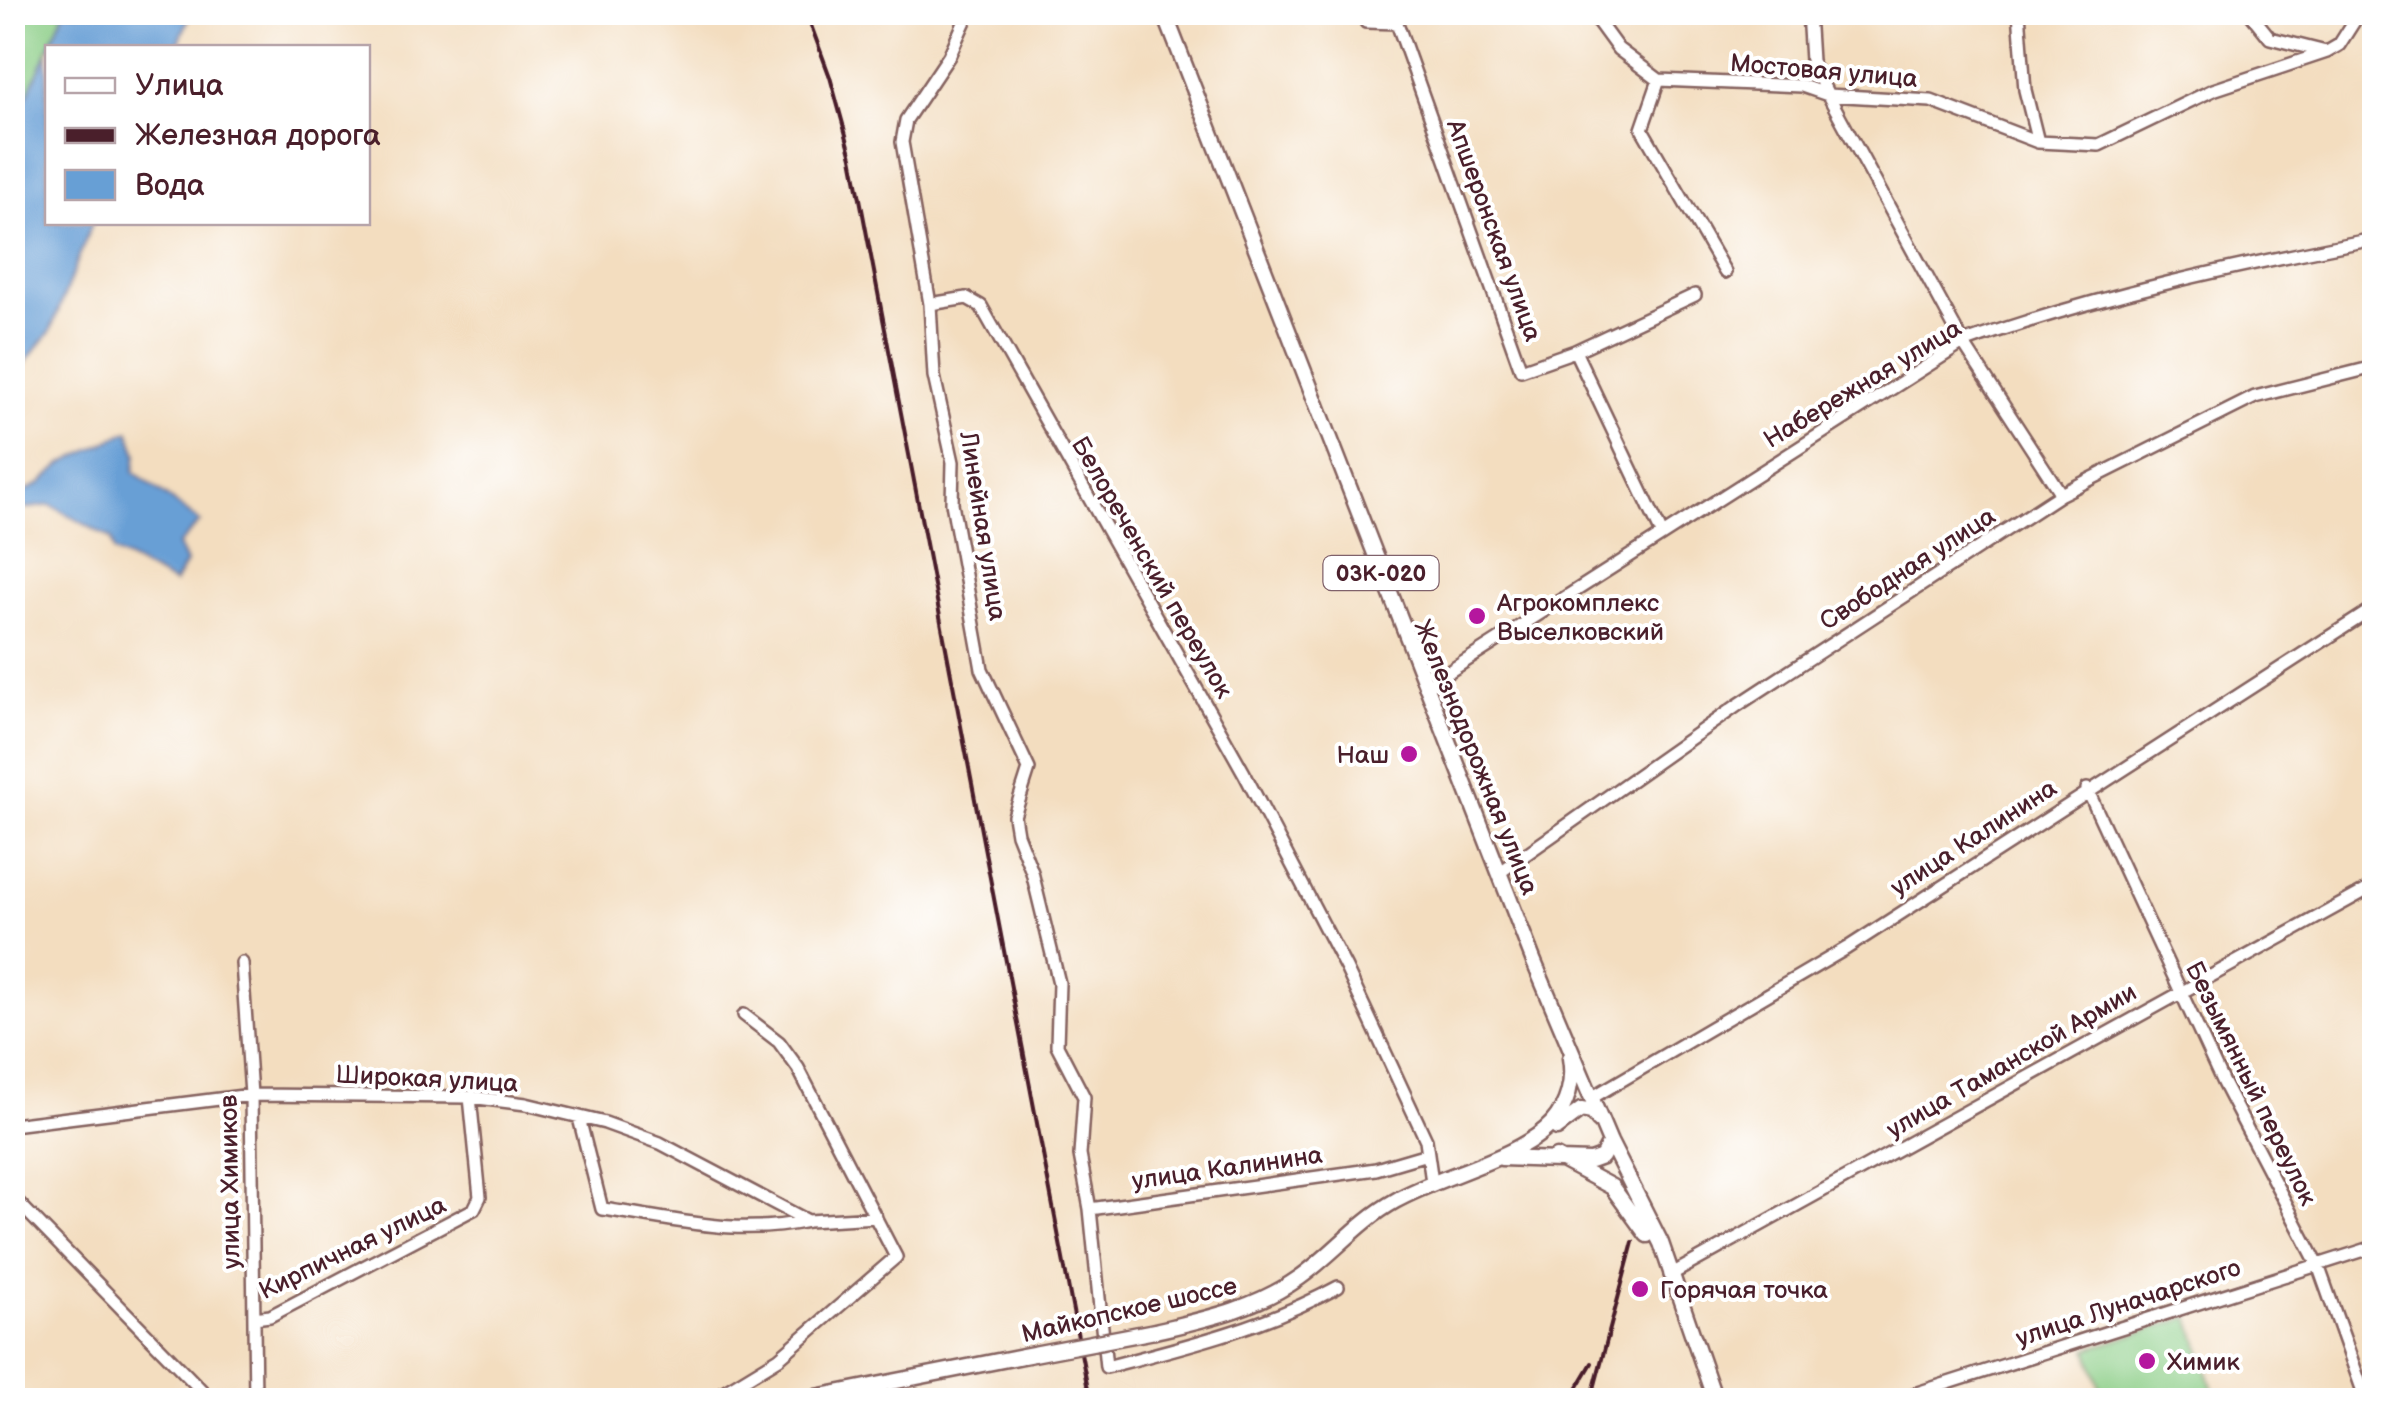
<svg xmlns="http://www.w3.org/2000/svg" width="2387" height="1413" font-family="'Balsamiq Sans',sans-serif">
  <style>
    .green { fill: #8acd85; stroke: #6a7658; stroke-width: 2.5 }
    .water { fill: #679fd5; stroke: #585f80; stroke-width: 2.5 }
    .lines { fill: none; stroke-linecap: round; stroke-linejoin: round }
    .minor-casing { stroke: #85625f; stroke-width: 16 }
    .major-casing { stroke: #85625f; stroke-width: 19 }
    .minor { stroke: #fff; stroke-width: 11 }
    .major { stroke: #fff; stroke-width: 14 }
    .rail { stroke: #4a1f2b; stroke-width: 4 }
    .major-bridge-casing { stroke: #85625f; stroke-width: 19; stroke-linecap: butt }
    .major-bridge { stroke: #fff; stroke-width: 14 }
    .poi-dot { fill: #b5179e; stroke: #fff; stroke-width: 4 }
    .labels { text-anchor: middle; stroke-width: 8; stroke-linejoin: round; paint-order: stroke }
    .shield { fill: #fff; stroke: #80626b; stroke-width: 2.5 }
    .shield-label { font-size: 22px; font-weight: bold; fill: #4a1f2b }
    .street-label { font-size: 25px; fill: #4a1f2b; stroke: #fff }
    .poi-label { font-size: 25px; fill: #4a1f2b; stroke: #fff; text-anchor: start }
  </style>
  <rect width="100%" height="100%" fill="#fff"/>
  <filter id="ink" filterUnits="userSpaceOnUse"><feTurbulence type="fractalNoise" baseFrequency=".01" numOctaves="2"/><feDisplacementMap in="SourceGraphic" scale="20" xChannelSelector="R" yChannelSelector="G"/><feConvolveMatrix kernelMatrix="1 2 1 2 8 2 1 2 1" color-interpolation-filters="sRGB"/></filter>
  <filter id="wash" filterUnits="userSpaceOnUse"><feTurbulence type="fractalNoise" baseFrequency=".0048" numOctaves="4" result="noise"/><feDisplacementMap in="SourceGraphic" scale="40" xChannelSelector="R" yChannelSelector="G"/><feGaussianBlur stdDeviation="2.25" result="paint"/><feColorMatrix in="noise" values="0 0 0 0 0 0 0 0 0 0 0 0 0 0 0 0 0 1.4 0 .05"/><feComposite in="paint" operator="in"/></filter>
  <g filter="url(#wash)">
    <rect width="100%" height="100%" fill="#f3ddbf"/>
    <!-- green -->
    <path class="green" d="M13,13H64L30,92L13,105Z
      M2190,1317L2216,1400H2104L2087,1349Z"/>
    <!-- water -->
    <path class="water" d="M64,13V12L191,13L177,47H49Z
      M47,52L48,222L92,223L50,332L13,377V127Z
      M129,431L137,454L134,472L200,522L178,545L186,563L174,583L114,552L111,539L51,505L22,509L13,497L40,484L62,464Z"/>
  </g>
  <g filter="url(#ink)">
    <g class="lines">
      <!-- minor casing -->
      <g class="minor-casing">
        <path id="minor" d="M969,12L949,56L906,120L902,142L930,304L934,376L953,462L952,503L982,669L1029,769L1014,816L1017,834L1032,872L1059,983L1057,1045L1084,1097L1080,1155L1090,1209L1106,1367C1187,1346 1265,1327 1338,1287
          M1362,12L1366,22L1397,23L1521,370L1575,351L1695,295
          M1591,12L1618,49L1659,80L1802,86L1828,95L1931,101L2038,142L2099,145L2213,90L2327,52L2339,45L2360,12
          M1808,12L1811,61L1828,95L1963,343L2061,494
          M2019,12L2025,90L2038,142
          M2249,12L2270,38L2326,52
          M1659,80L1642,129L1725,272
          M930,304L967,298L981,306L1244,773L1346,968L1426,1140L1432,1182
          M1575,351L1662,534
          M1425,687L1963,343C2098,295 2234,266 2374,239
          M2087,789L2223,1083L2318,1265L2366,1400
          M1499,873L1738,705L2061,494L2255,397L2374,367
          M242,963L251,1095L255,1400
          M1593,1097L1847,948L2374,608
          M579,1118L602,1209C676,1219 734,1237 808,1221
          M12,1125L251,1095L470,1097L526,1104L605,1123L660,1143L808,1221L876,1217
          M12,1196L211,1400
          M1090,1209L1376,1169L1427,1154
          M1670,1275L2374,886
          M254,1318L270,1316L474,1209L480,1197L470,1097
          M710,1400L779,1358L896,1257L798,1068L779,1042L744,1015
          M1895,1400L2374,1247"/>
      </g>
      <!-- major casing -->
      <g class="major-casing">
        <path id="major" d="M1164,12L1534,962L1610,1142L1661,1243L1715,1400
          M1557,1128L1581,1110L1592,1112L1599,1121
          M1556,1157L1612,1187L1647,1235
          M1501,1158L1591,1161L1602,1157L1610,1142
          M1155,1331C1206,1319 1255,1309 1299,1278C1332,1255 1359,1221 1395,1201C1438,1176 1520,1158 1552,1123C1568,1105 1574,1081 1570,1058
          M801,1400L1023,1356"/>
      </g>
      <!-- minor -->
      <use href="#minor" class="minor"/>
      <!-- major -->
      <use href="#major" class="major"/>
      <!-- rail -->
      <path class="rail" d="M806,12L830,77L852,157L1090,1400
        M1570,1400L1592,1363
        M1591,1400L1633,1242"/>
      <!-- major-bridge casing -->
      <g class="major-bridge-casing">
        <path id="major-bridge" d="M1023,1356L1155,1331"/>
      </g>
      <!-- major-bridge -->
      <use href="#major-bridge" class="major-bridge"/>
    </g>
  </g>
  <!-- markers -->
  <g class="poi-dot">
    <circle cx="1477" cy="616" r="10"/>
    <circle cx="1409" cy="754" r="10"/>
    <circle cx="1640" cy="1289" r="10"/>
    <circle cx="2147" cy="1361" r="10"/>
  </g>
  <g class="labels">
    <!-- shield labels -->
    <rect class="shield" x="1323.5" y="556" width="115" height="34" rx="8"/>
    <g class="shield-label">
      <text x="1381" y="581">03К-020</text>
    </g>
    <!-- street labels -->
    <g class="street-label">
      <text transform="translate(1824 70) rotate(5)" y="9">Мостовая улица</text>
      <text transform="translate(1495 230) rotate(70)" y="9">Апшеронская улица</text>
      <text transform="translate(1862 383) rotate(-31)" y="9">Набережная улица</text>
      <text transform="translate(984 526) rotate(81)" y="9">Линейная улица</text>
      <text transform="translate(1153 567) rotate(60)" y="9">Белореченский переулок</text>
      <text transform="translate(1907 568) rotate(-33)" y="9">Свободная улица</text>
      <text transform="translate(1477 757) rotate(68)" y="9">Железнодорожная улица</text>
      <text transform="translate(1973 837) rotate(-33)" y="9">улица Калинина</text>
      <text transform="translate(2011 1060) rotate(-30)" y="9">улица Таманской Армии</text>
      <text transform="translate(427 1078) rotate(3)" y="9">Широкая улица</text>
      <text transform="translate(2252 1083) rotate(64)" y="9">Безымянный переулок</text>
      <text transform="translate(1227 1167) rotate(-8)" y="9">улица Калинина</text>
      <text transform="translate(229 1182) rotate(-91)" y="9">улица Химиков</text>
      <text transform="translate(352 1247) rotate(-26)" y="9">Кирпичная улица</text>
      <text transform="translate(2128 1302) rotate(-18)" y="9">улица Луначарского</text>
      <text transform="translate(1129 1309) rotate(-13)" y="9">Майкопское шоссе</text>
    </g>
    <!-- poi labels -->
    <g class="poi-label">
      <text x="1497" y="611">Агрокомплекс<tspan x="1497" dy="29">Выселковский</tspan></text>
      <text x="1389" y="763" text-anchor="end">Наш</text>
      <text x="1660" y="1298">Горячая точка</text>
      <text x="2167" y="1370">Химик</text>
    </g>
  </g>
  <!-- margin -->
  <rect width="2387" height="1413" fill="none" stroke="#fff" stroke-width="50"/>
  <!-- legend -->
  <rect x="45" y="45" width="325" height="180" fill="#ffffff" stroke="#b7a5aa" stroke-width="2.5"/>
  <rect x="65" y="78" width="50" height="15" fill="#ffffff" stroke="#b7a5aa" stroke-width="2.5"/>
  <text x="135" y="95" font-size="30" fill="#4a1f2b">Улица</text>
  <rect x="65" y="128" width="50" height="15" fill="#4a1f2b" stroke="#b7a5aa" stroke-width="2.5"/>
  <text x="135" y="145" font-size="30" fill="#4a1f2b">Железная дорога</text>
  <rect x="65" y="170" width="50" height="30" fill="#679fd5" stroke="#b7a5aa" stroke-width="2.5"/>
  <text x="135" y="195" font-size="30" fill="#4a1f2b">Вода</text>
</svg>
